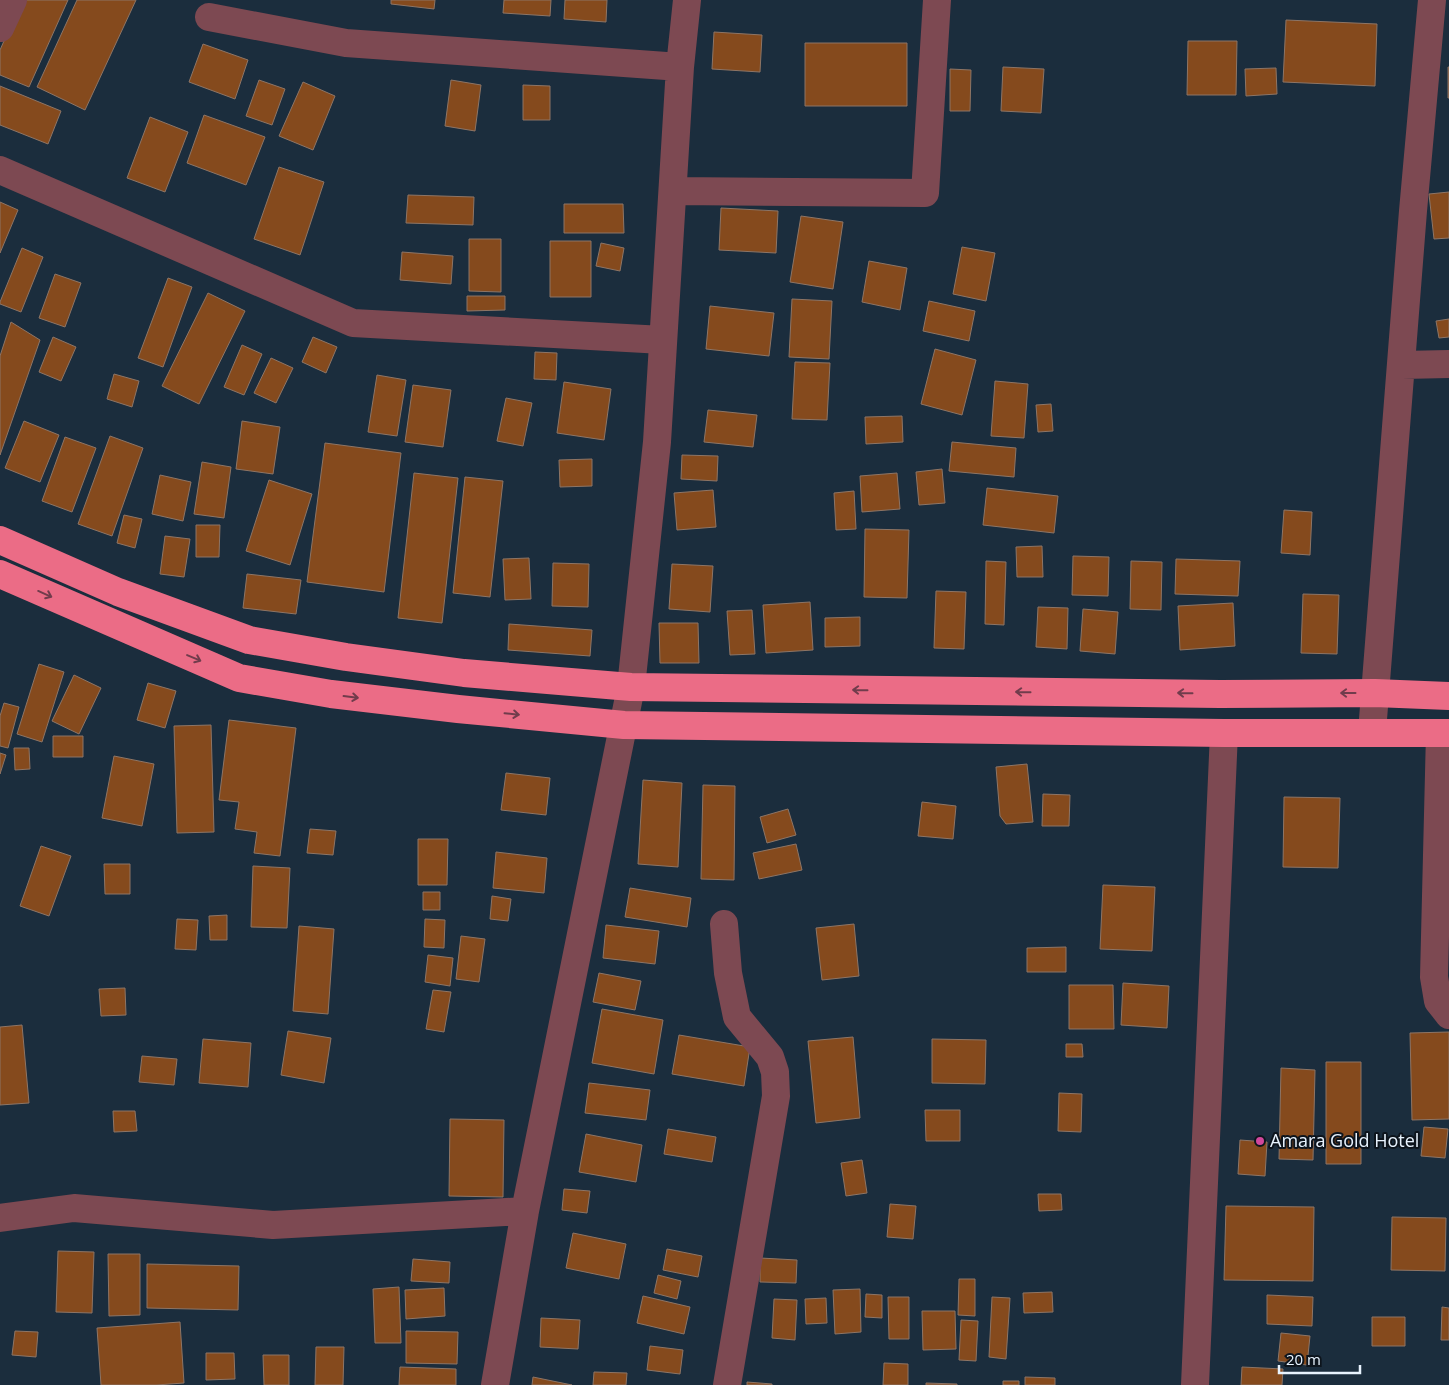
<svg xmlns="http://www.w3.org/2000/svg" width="1449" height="1385" font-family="'Open Sans',sans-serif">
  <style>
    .building { fill: #854a1d; stroke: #8d7566 }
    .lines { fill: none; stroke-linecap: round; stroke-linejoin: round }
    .street { stroke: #7d4952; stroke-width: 28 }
    .highway { stroke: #eb6c86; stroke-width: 28 }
    .oneway { stroke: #713c4c }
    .hotel-dot { fill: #d1479c; stroke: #0d141c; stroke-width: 2 }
    .labels { text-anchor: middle; stroke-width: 4; stroke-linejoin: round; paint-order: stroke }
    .poi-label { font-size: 18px; fill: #e8f3fe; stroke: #0d141c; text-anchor: start }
  </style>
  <rect width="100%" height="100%" fill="#1b2d3d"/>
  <!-- building -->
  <path class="building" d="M22,0H68L29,87L0,75V50Z
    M77,0H136L85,110L37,87Z
    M391,0H435L434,9L391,4Z
    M504,0H551L550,16L503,13Z
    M565,0H607L606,22L564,19Z
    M1286,20L1377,24L1375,86L1283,82Z
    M714,32L762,35L760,72L712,69Z
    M1188,41H1237L1236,95H1187Z
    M805,43H907V106H805Z
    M203,44L248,60L235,99L189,82Z
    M1003,67L1044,69L1041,113L1001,111Z
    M1448,67H1449V98H1448Z
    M1276,68L1277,94L1246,96L1245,69Z
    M950,69L971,70L970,111H950Z
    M259,80L285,89L272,125L246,116Z
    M451,80L481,85L475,131L445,126Z
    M303,82L335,96L313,150L279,136Z
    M523,85L550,86V120H523Z
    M0,86L61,111L48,144L0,125Z
    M204,115L265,137L246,185L187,163Z
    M150,117L188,132L165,192L127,178Z
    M279,167L324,182L300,255L254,239Z
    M1449,192V238L1434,239L1429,194Z
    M408,195L474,197L473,225L406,223Z
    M0,202L18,210L0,253Z
    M564,204H623L624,233H564Z
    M721,208L778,211L776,253L719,250Z
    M801,216L843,222L833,289L790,282Z
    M469,239H501V292L469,291Z
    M550,241H591V297H550Z
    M601,243L624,248L620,271L596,266Z
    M962,247L995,253L986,301L953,294Z
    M22,248L43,257L21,312L0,304V302Z
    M402,252L453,256L451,284L400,280Z
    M869,261L907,268L900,310L862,302Z
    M55,274L81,283L65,327L39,318Z
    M168,278L192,287L163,367L138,358Z
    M208,293L245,311L199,404L162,386Z
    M467,296H505V310L467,311Z
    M792,299L832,301L829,359L789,357Z
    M929,301L975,311L969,341L923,331Z
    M710,306L774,313L769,356L706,349Z
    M1449,319V337L1439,338L1436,321Z
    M11,322L40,340L0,455V356Z
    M53,337L76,347L61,381L39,372Z
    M313,337L337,347L326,373L302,362Z
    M242,345L262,354L244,395L224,387Z
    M935,349L976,360L962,415L921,404Z
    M535,352L557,353L556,380L534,379Z
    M271,358L293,368L276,403L254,393Z
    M795,362L830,363L827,420L792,419Z
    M114,374L139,381L132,407L107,399Z
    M377,375L406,380L397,436L368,432Z
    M995,381L1028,384L1024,438L991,436Z
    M564,382L611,389L604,440L557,433Z
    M413,385L451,390L443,447L405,442Z
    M506,398L532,403L523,446L497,441Z
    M1051,404L1053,431L1038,432L1036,405Z
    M708,410L757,415L753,447L704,442Z
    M902,416L903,442L866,444L865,417Z
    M24,421L59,435L40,482L5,468Z
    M242,421L280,427L273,474L236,469Z
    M110,436L143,448L112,536L78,524Z
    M65,437L96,448L72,512L42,501Z
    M952,442L1016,448L1014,477L949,471Z
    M325,443L401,453L384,592L307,582Z
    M682,455L718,456L717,481L681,479Z
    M592,459V486L560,487L559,460Z
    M202,462L231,467L224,518L194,514Z
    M942,469L945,503L919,505L916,472Z
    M414,473L458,478L442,623L398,618Z
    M897,473L900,509L862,512L860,476Z
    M160,475L191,482L183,521L152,514Z
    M465,477L503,481L490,597L453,593Z
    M269,480L312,494L290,565L246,551Z
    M987,488L1058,496L1054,533L983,525Z
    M713,490L716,527L677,530L674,493Z
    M854,491L856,529L836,530L834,493Z
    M1284,510L1312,512L1310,555L1281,553Z
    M124,515L142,519L135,548L117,543Z
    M196,525H220L219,557H196Z
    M865,529L909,530L907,598L864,597Z
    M165,536L190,539L184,577L160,574Z
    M1042,546L1043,577H1017L1016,547Z
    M1073,556L1109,557L1108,596L1072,595Z
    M529,558L531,599L505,600L503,559Z
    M1176,559L1240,561L1238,596L1175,594Z
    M986,561L1006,562L1004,625L985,624Z
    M1131,561L1162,562L1161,610L1130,609Z
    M553,563L589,564L588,607L552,606Z
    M672,564L713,566L710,612L669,609Z
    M247,574L301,580L296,614L243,608Z
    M936,591L966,592L964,649L934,648Z
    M1303,594L1339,595L1337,654L1301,653Z
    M810,602L813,650L766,653L763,605Z
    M1233,603L1235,646L1180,650L1178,606Z
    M1038,607L1068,608L1067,649L1036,647Z
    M1083,609L1118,612L1115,654L1080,651Z
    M752,610L755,654L730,655L727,611Z
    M860,617V646L825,647V618Z
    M659,623H698L699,663H660Z
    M509,624L592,630L590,656L508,650Z
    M39,664L64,672L42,742L17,734Z
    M74,675L101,688L79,734L52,721Z
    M148,683L176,691L165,728L137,720Z
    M4,703L19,707L8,748L0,746V716Z
    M229,720L296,728L280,856L254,853L257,832L235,829L239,802L219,800Z
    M211,725L214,832L177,833L174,726Z
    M53,736H83V757H53Z
    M14,748H29L30,769L15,770Z
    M0,753L6,755L0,774Z
    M114,756L154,764L142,826L102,818Z
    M1027,764L1033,822L1006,824L1000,816L996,767Z
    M506,773L550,778L546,815L501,810Z
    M643,780L682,783L678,867L638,864Z
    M703,785L735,786L734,880L701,879Z
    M1043,794L1070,795L1069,826H1042Z
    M1284,797L1340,798L1338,868L1283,867Z
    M922,802L956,806L953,839L918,836Z
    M788,809L796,835L767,843L760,817Z
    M310,829L336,831L333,855L307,853Z
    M418,839H448L447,885H418Z
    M796,844L802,870L759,879L753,853Z
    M41,846L71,856L49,916L20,906Z
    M496,852L547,858L544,893L493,888Z
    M104,864H130V894H105Z
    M253,866L290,868L287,928L251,927Z
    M1103,885L1155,887L1152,951L1100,949Z
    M630,888L691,898L687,927L625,917Z
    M423,892H440V910H423Z
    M492,896L511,899L508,921L490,919Z
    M227,915V940H210L209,916Z
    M177,919L198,920L196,950L175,949Z
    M425,919L445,920L444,948L424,947Z
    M854,924L859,976L822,980L816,928Z
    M606,925L659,931L655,964L603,958Z
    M299,926L334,929L328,1014L293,1011Z
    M461,936L485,939L479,982L456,979Z
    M1066,947V972H1027V948Z
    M428,955L453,958L450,986L425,982Z
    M599,973L641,981L635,1010L593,1002Z
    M1123,983L1169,986L1167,1028L1121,1025Z
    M1069,985H1113L1114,1029H1069Z
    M125,988L126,1015L101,1016L99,989Z
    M433,990L451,992L444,1032L426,1029Z
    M602,1009L663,1020L654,1074L592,1063Z
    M22,1025L29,1103L0,1105V1027Z
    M288,1031L331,1038L324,1083L281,1075Z
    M1449,1032V1119L1412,1120L1410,1033Z
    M679,1035L750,1047L744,1086L672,1074Z
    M853,1037L860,1118L816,1123L808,1041Z
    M203,1039L251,1043L248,1087L199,1083Z
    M932,1039L986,1040L985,1084L932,1083Z
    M1066,1044H1082L1083,1057H1066Z
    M142,1056L177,1059L174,1085L139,1082Z
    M1326,1062H1361V1164H1326Z
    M1281,1068L1315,1070L1313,1160L1279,1159Z
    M589,1083L650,1090L646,1120L585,1113Z
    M1059,1093L1082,1094L1081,1132L1058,1131Z
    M925,1110H960V1141H926Z
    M113,1111H135L137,1131L114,1132Z
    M450,1119L504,1120L503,1197L449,1196Z
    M1424,1127L1448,1129L1445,1158L1421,1156Z
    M668,1129L716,1137L712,1162L664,1154Z
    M586,1134L642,1145L636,1182L579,1172Z
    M1240,1140L1267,1142L1265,1176L1238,1174Z
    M862,1160L867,1193L846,1196L841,1163Z
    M564,1189L590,1191L587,1213L562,1210Z
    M1038,1194H1061L1062,1210L1039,1211Z
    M890,1204L916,1206L913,1239L887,1237Z
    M1226,1206L1314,1207L1313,1281L1224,1280Z
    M1392,1217L1446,1218L1445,1271L1391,1270Z
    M573,1233L626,1244L619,1279L566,1268Z
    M667,1249L702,1256L698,1277L663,1270Z
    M58,1251L94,1252L92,1313L56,1312Z
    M108,1254H140V1315L109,1316Z
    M760,1258L797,1260L796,1283L760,1282Z
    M413,1259L450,1262L449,1283L411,1281Z
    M147,1264L239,1266L238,1310L147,1308Z
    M658,1275L681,1281L677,1299L654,1293Z
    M959,1279H975V1316L958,1315Z
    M399,1287L401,1343H375L373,1289Z
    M444,1288L445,1316L406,1319L405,1290Z
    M860,1289L861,1332L835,1334L833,1290Z
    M1052,1292L1053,1312L1024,1313L1023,1293Z
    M866,1294L882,1295V1318L865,1317Z
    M1267,1295L1313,1297L1312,1326L1267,1324Z
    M643,1296L690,1307L684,1334L637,1323Z
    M888,1297H909V1339H889Z
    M992,1297L1010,1298L1006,1359L989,1357Z
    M826,1298L827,1323L806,1324L805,1299Z
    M774,1299L797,1300L795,1340L772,1338Z
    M1442,1307L1449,1308V1340H1441Z
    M922,1311H955L956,1349L923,1350Z
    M1372,1317H1405V1346H1372Z
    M541,1318L580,1320L578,1349L540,1347Z
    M961,1320L978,1321L976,1361L959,1360Z
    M180,1322L184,1383L156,1385H101L97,1328Z
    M15,1331L38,1332L36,1357L12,1355Z
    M406,1331L458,1332L457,1364L406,1363Z
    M1281,1333L1310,1336L1307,1365L1278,1361Z
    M650,1346L683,1350L680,1374L647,1370Z
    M316,1347H344L343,1385H315Z
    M206,1353H234L235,1379L206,1380Z
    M263,1355H289V1385H264Z
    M884,1363L908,1364V1385H883Z
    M400,1367L456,1369V1385H399Z
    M1242,1367L1283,1369L1282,1385H1241Z
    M594,1372L627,1373L626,1385H593Z
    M533,1377L572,1385H532Z
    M1025,1377L1055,1378V1385H1025Z
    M1003,1381H1019V1385H1003Z
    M747,1382L772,1384V1385H747Z
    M926,1383L957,1384V1385H926Z"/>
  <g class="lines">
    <!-- street -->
    <path class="street" d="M209,17L346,43L680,67
      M0,28L13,0
      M0,170L353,323L663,340
      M673,191L925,193L937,0
      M1402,365L1449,364
      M1372,732L1413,211L1432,0
      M1440,733L1434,977L1438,1001L1449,1015
      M724,924L728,973L737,1017L770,1057L775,1072L776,1096L727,1385
      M0,1218L74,1208L273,1225L525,1211
      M495,1385L525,1211L631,687L657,442L680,67L687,0
      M1195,1385L1224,733"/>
    <!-- highway -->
    <path class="highway" d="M0,540L118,592L249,640L346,657L464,673L631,687L1220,694L1375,693L1449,696
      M0,574L239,678L331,694L458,709L624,725L1224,733H1449"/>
  </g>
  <!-- one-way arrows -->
  <defs><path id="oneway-shaft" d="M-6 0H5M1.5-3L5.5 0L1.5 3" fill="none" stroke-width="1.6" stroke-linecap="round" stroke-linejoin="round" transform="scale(1.25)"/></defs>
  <g class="oneway">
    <use href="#oneway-shaft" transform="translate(45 594) rotate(24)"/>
    <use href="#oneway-shaft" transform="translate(194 658) rotate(23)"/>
    <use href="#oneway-shaft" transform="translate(860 690) rotate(-179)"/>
    <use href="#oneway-shaft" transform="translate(1023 692) rotate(-179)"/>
    <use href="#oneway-shaft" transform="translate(1185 693) rotate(-179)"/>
    <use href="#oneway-shaft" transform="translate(1348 693) rotate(180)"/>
    <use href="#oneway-shaft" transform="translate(351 697) rotate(7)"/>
    <use href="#oneway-shaft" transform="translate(512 714) rotate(6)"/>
  </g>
  <!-- markers -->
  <circle class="hotel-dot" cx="1260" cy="1141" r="5"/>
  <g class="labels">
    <!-- poi labels -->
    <g class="poi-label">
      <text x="1270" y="1147">Amara Gold Hotel</text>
    </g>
  </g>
  <!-- scale -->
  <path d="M1279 1365v8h81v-8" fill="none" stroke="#e8f3fe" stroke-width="2.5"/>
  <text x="1286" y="1365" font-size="15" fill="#e8f3fe" stroke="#0d141c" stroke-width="4" paint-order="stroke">20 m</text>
</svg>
